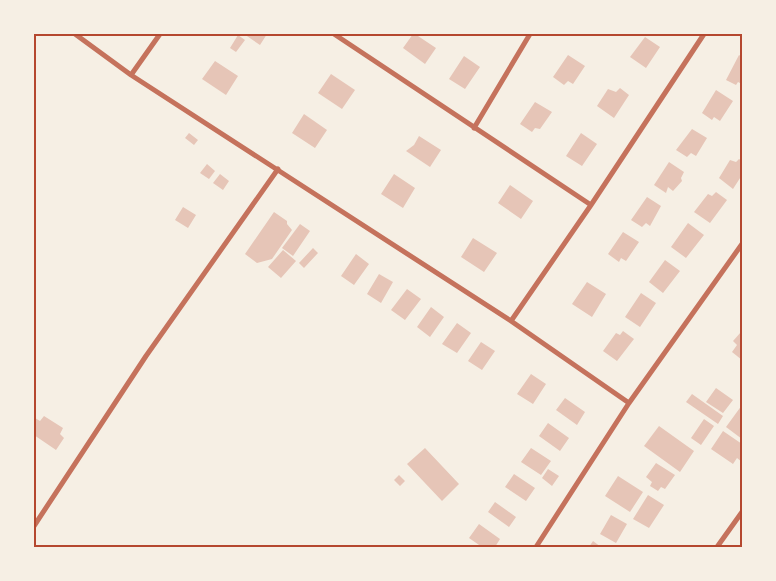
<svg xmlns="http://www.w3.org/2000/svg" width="776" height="581" font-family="'Fira Sans Condensed',sans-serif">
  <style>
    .building { fill: #e6c5b7 }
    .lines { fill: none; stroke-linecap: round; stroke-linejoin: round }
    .minor { stroke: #c5725c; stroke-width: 5 }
    .neatline { fill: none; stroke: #b5482f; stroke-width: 2 }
  </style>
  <rect width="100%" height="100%" fill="#f6efe4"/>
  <!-- building -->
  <path class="building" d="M244,34H267L260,45Z
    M413,34H415L436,48L425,64L403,48Z
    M238,35L245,40L236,52L230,48Z
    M645,37L660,47L646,68L630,57Z
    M568,55L585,66L573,84L568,81L564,85L553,77Z
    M739,55L742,57V84L738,82L736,85L726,80Z
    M464,56L480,67L465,89L449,79Z
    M215,61L238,76L226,95L202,79Z
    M331,74L355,90L342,109L318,93Z
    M620,88L629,95L614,118L597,106L608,89L616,92Z
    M716,90L733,101L720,121L714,117L712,120L702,113Z
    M535,102L552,112L540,129L535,128L532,132L520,124Z
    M304,114L327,130L315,148L292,133Z
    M692,129L707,138L696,156L691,153L687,157L676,150Z
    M189,133L198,140L194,145L185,138Z
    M581,133L597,144L582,166L566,156Z
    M419,136L441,150L430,167L406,151L414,145Z
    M739,159L742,161V175L733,189L719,178L730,160L736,162Z
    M669,162L684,172L681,178L682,181L673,191L668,187L666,193L654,185Z
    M207,164L215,171L209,179L200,173Z
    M220,174L229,181L223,190L213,183Z
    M394,174L415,188L403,208L381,194Z
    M510,185L533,201L521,219L498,203Z
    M716,192L727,200L710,223L694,212L708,194L712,196Z
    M647,197L661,206L650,226L646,223L642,227L631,220Z
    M183,207L196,215L188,228L175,220Z
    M274,212L287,221V224L292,230L272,259L257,263L245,254Z
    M688,223L704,235L686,258L671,247Z
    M300,224L310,231L293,256L282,248Z
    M623,232L639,242L626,261L621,258L619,262L608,254Z
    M473,238L497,253L484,272L461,257Z
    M313,248L318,253L304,268L299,263Z
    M283,250L296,261L281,278L268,267Z
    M356,254L369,264L354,285L341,276Z
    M665,260L680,271L663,293L649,282Z
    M379,274L393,282L381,303L367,294Z
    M587,282L606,294L592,317L572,304Z
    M407,289L421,299L405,320L391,310Z
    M641,293L656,303L640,327L625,317Z
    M431,307L444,317L430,337L417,327Z
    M457,323L471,333L457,353L442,344Z
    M623,331L634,339L617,361L603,351L616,333L620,335Z
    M741,332L742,333V360L732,352L737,345L733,341Z
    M481,342L495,351L482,370L468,361Z
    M531,374L546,384L533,404L517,394Z
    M716,388L733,400L723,413L706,402Z
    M692,394L723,416L718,424L686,402Z
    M565,398L585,412L577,425L556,410Z
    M742,405V439L726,427Z
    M44,416L63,428L60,434L64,438L56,450L34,435V420L35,418L40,421Z
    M704,419L714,426L701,445L691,438Z
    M548,423L569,438L560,451L539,436Z
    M659,426L694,451L680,472L644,446Z
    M723,431L742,444V462L737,458L733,464L711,449Z
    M425,448L459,484L442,501L407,464Z
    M531,448L551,461L541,475L521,462Z
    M656,463L675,475L665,489L661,487L658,491L650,486L652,482L646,477Z
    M548,469L559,476L552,486L542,478Z
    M514,474L535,488L526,501L505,487Z
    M399,475L405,481L400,486L394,480Z
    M618,476L643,492L630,512L605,496Z
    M648,495L664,505L649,528L633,519Z
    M495,502L516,517L509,527L488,512Z
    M611,515L627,524L616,543L600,534Z
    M479,524L500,539L495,547H482L469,538Z
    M593,541L601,547H589Z"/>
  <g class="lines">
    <!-- minor -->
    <path class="minor" d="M75,34L131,75L511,321L629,403
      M334,34L591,205
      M131,75L160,34
      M474,128L530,34
      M511,321L591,205L704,34
      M34,526L146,356L278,169
      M536,547L629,403L742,244
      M717,547L742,512"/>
  </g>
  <!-- border -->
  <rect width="776" height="581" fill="none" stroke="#f6efe4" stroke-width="70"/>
  <rect x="35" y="35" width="706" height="511" class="neatline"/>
</svg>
